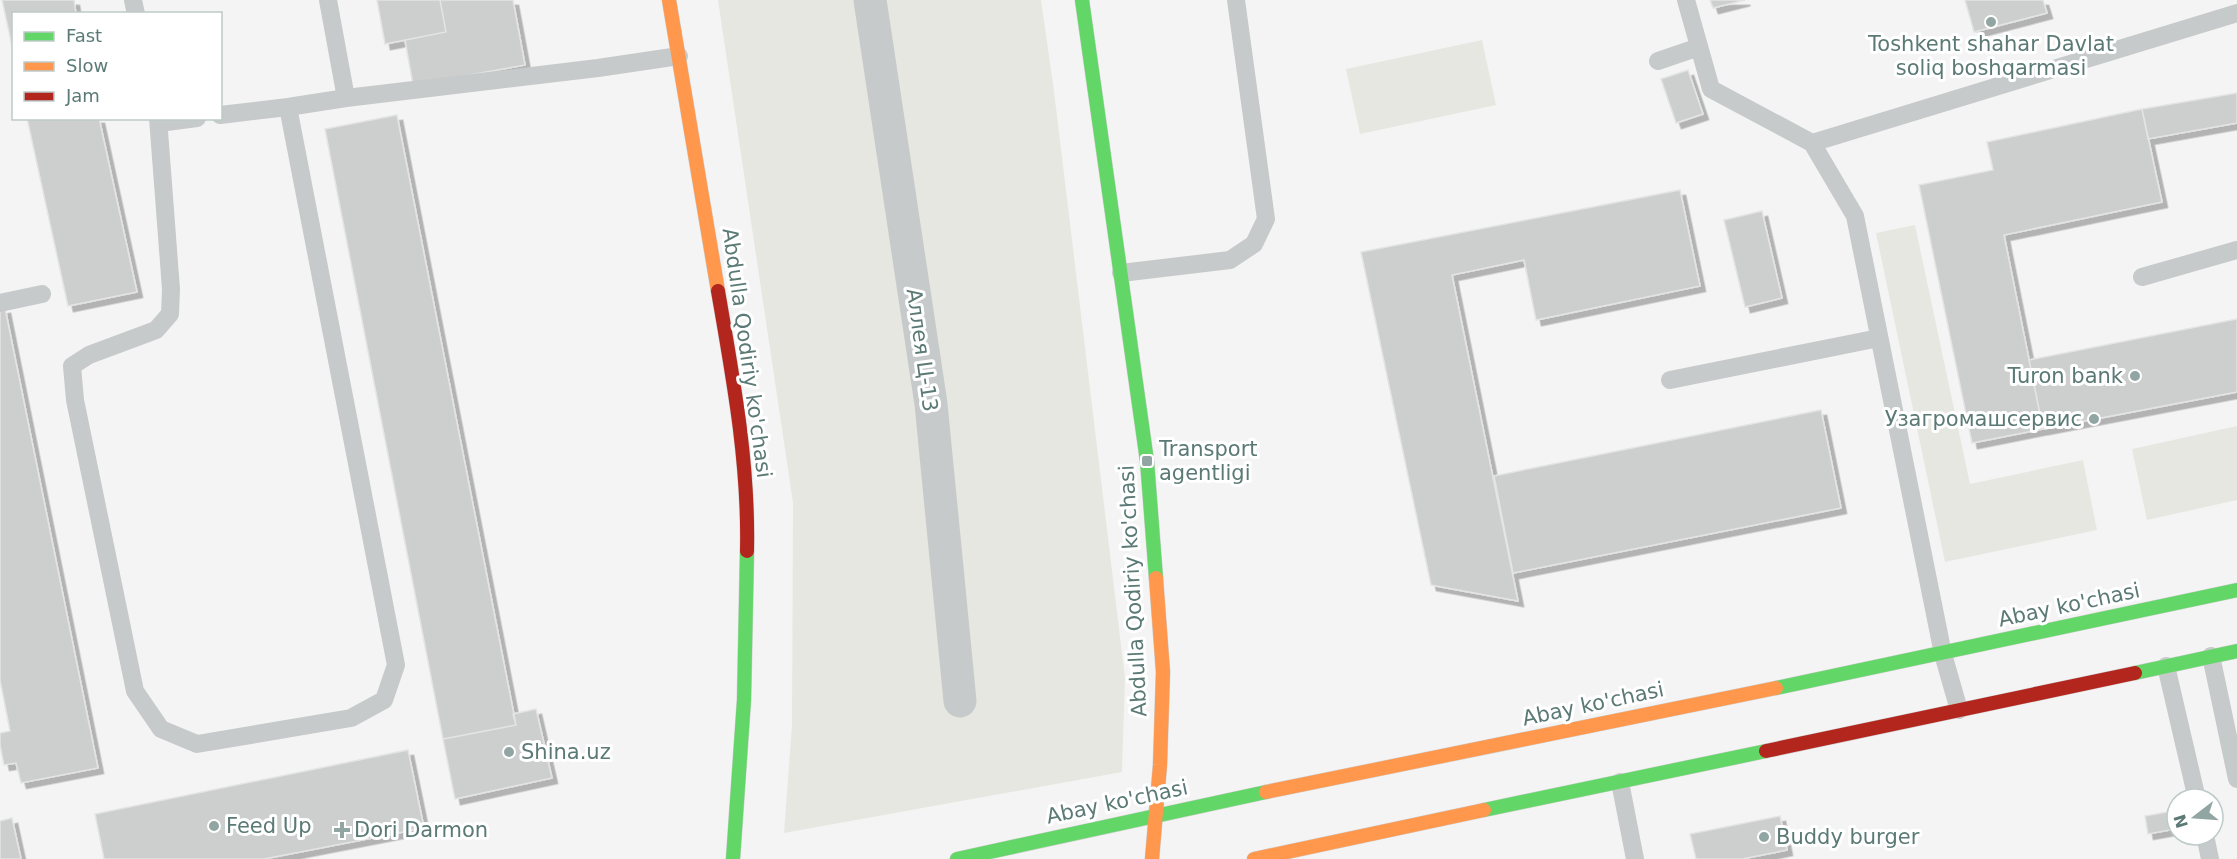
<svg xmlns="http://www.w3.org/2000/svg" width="2237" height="859" font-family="'DejaVu Sans',sans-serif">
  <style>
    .green { fill: #e7e7e1 }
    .building { fill: #cccfce; stroke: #e4e4e4; stroke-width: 1.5; filter: url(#shadow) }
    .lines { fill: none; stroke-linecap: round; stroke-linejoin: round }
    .fast-casing { stroke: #d1d2d2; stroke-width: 15 }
    .slow-casing { stroke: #d1d2d2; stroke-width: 15 }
    .jam-casing { stroke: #d1d2d2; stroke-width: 15 }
    .lane { stroke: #c7caca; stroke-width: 18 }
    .street { stroke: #c7caca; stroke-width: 33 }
    .fast { stroke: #63d668; stroke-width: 14 }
    .slow { stroke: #ff974d; stroke-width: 14 }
    .jam { stroke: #b3261e; stroke-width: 14 }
    .poi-dot { fill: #91a5a2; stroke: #fff; stroke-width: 2 }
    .labels { text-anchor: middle; stroke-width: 6; stroke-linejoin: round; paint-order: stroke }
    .poi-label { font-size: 21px; fill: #5b7a76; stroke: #fff; text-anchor: start }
    .street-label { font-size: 21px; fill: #5b7a76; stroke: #fff }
  </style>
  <defs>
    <filter id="shadow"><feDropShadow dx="5.5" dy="5.5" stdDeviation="0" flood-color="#0004"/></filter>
  </defs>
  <rect width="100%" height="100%" fill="#f5f4f4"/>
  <!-- green -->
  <path class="green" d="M718,0H1041L1054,91L1125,678L1122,772L784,833L792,725L793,503Z
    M1482,40L1496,105L1360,134L1346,69Z
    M1915,225L1970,484L2083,460L2097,530L1945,562L1876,233Z
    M2237,426V500L2147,520L2132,449Z"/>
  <!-- building -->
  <path class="building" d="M2,0H74L76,14H14V55Z
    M377,0H440L446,32L385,44Z
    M440,0H513L525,65L413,85L405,40L446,32Z
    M1710,0H1745L1713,8Z
    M1965,0H2043L2047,13L1974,32Z
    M1688,70L1703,114L1676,123L1661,79Z
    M2237,93V123L2148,139L2142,109Z
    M2142,109L2162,202L2004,235L2043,429L1972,443L1919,185L1993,170L1987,142Z
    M397,115L516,725L443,739L325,129Z
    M27,118H99L137,292L68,306Z
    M1680,190L1700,286L1536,320L1524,260L1452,275L1518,601L1431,585L1361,252Z
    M1762,211L1782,298L1745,307L1724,220Z
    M5,308L98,768L21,783L16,763L4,765L0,745V733L10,731L0,680V309Z
    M2237,319V392L2043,429L2029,360Z
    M1821,410L1841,508L1513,573L1494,476Z
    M536,709L552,778L455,799L443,739L516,725L513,714Z
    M408,750L424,828L264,859H104L95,814Z
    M2167,812L2170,830L2148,834L2145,816Z
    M1780,816L1787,850L1742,859H1696L1690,834Z
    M12,818L21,859H0V821Z"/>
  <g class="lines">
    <!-- fast casing -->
    <g class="fast-casing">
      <path id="fast" d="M1082,0L1147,461L1156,578
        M2135,673L2237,651
        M1776,688L2237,590
        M1484,810L1766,751
        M733,859L744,700L747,551
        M957,859L1266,792"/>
    </g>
    <!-- slow casing -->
    <g class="slow-casing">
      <path id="slow" d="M669,0L718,291
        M1266,792L1776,688
        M1152,859L1160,765L1163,672L1156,578
        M1254,859L1484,810"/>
    </g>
    <!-- jam casing -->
    <g class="jam-casing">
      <path id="jam" d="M718,291C733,378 749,463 747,551
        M1766,751L2135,673"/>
    </g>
    <!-- lane -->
    <path class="lane" d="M133,0L136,14
      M1686,0L1711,89L1812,143L1855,216L1943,654L1959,710
      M1658,61L1699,47
      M346,98L598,68L679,56
      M220,115L288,107
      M158,118L171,289L170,314L156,330L89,355L72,366L75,400L135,691L161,729L197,744L351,718L384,700L396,665L288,107L346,98L328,0
      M159,123L197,118
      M1812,143L2237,13
      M1121,273L1230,260L1254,244L1266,219L1236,0
      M2142,277L2237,250
      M0,303L42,294
      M1670,380L1879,338
      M2211,656L2237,779
      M2166,666L2197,799
      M1620,782L1635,859
      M2205,835L2210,859"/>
    <!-- street -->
    <path class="street" d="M870,0L931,404L960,701"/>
    <!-- fast -->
    <use href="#fast" class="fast"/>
    <!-- slow -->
    <use href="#slow" class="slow"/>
    <!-- jam -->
    <use href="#jam" class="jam"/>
  </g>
  <!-- markers -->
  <g class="poi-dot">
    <circle cx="1991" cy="22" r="6"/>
    <circle cx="2135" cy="376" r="6"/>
    <circle cx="2094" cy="419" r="6"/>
    <rect x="1141" y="455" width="12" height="12" rx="3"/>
    <circle cx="509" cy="752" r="6"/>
    <circle cx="214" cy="826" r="6"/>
    <path d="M339 821h6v6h6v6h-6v6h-6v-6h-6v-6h6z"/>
    <circle cx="1764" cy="837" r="6"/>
  </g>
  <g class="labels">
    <!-- poi labels -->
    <g class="poi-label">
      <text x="1991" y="51" text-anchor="middle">Toshkent shahar Davlat<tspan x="1991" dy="24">soliq boshqarmasi</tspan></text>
      <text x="2123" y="383" text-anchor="end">Turon bank</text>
      <text x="2082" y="426" text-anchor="end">Узагромашсервис</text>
      <text x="1159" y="456">Transport<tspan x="1159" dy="24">agentligi</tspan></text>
      <text x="521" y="759">Shina.uz</text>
      <text x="226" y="833">Feed Up</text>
      <text x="354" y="837">Dori Darmon</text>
      <text x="1776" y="844">Buddy burger</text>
    </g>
    <!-- street labels -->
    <g class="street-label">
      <text transform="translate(922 350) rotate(82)" y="7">Аллея Ц-13</text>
      <text transform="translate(747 353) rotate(82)" y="7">Abdulla Qodiriy ko'chasi</text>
      <text transform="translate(1133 591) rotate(-93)" y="7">Abdulla Qodiriy ko'chasi</text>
      <text transform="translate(2069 605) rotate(-12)" y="7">Abay ko'chasi</text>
      <text transform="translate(1593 704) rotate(-12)" y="7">Abay ko'chasi</text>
      <text transform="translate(1117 802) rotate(-12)" y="7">Abay ko'chasi</text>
    </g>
  </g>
  <!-- legend -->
  <rect x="12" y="12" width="210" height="108" fill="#ffffff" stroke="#bdcac8" stroke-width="1.5"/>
  <rect x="24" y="32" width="30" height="9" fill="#63d668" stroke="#bdcac8" stroke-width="1.5"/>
  <text x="66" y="42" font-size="18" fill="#5b7a76">Fast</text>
  <rect x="24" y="62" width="30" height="9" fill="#ff974d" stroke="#bdcac8" stroke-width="1.5"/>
  <text x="66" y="72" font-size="18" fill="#5b7a76">Slow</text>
  <rect x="24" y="92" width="30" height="9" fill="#b3261e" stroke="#bdcac8" stroke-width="1.5"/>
  <text x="66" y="102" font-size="18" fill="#5b7a76">Jam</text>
  <!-- north arrow -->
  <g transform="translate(2195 817) rotate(253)"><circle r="28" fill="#ffffff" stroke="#bdcac8" stroke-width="1.5"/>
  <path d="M0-4.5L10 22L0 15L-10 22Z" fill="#91a5a2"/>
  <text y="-9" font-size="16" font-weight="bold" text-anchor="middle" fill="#5b7a76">N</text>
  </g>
</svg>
